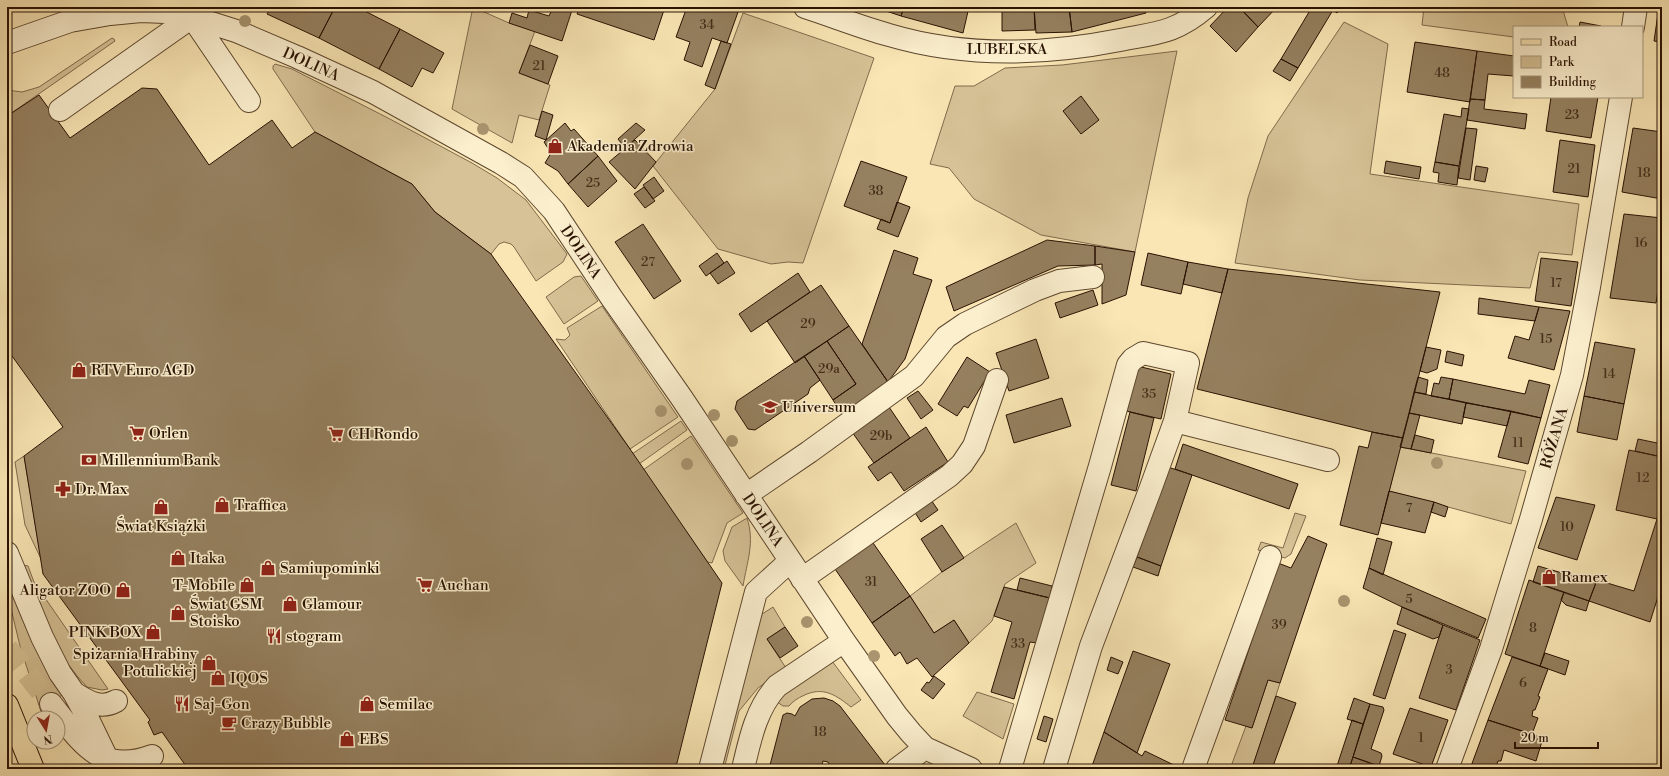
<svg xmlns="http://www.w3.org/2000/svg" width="1669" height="776" font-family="'Libre Bodoni',serif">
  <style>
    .green { fill: #d6c296; stroke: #806a4c }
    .building { fill: #95805f; stroke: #291202 }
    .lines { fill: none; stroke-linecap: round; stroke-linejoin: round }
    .minor-tunnel { stroke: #dac699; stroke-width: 22; stroke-dasharray: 22 11; stroke-linecap: butt }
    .minor-casing { stroke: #5d472e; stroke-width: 24 }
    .major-casing { stroke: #291202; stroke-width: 24 }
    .minor { stroke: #fbefce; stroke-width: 22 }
    .major { stroke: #f9e6b4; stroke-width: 22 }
    .tree { fill: #a8946f }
    .labels { text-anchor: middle; stroke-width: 3; stroke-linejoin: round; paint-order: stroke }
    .number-label { font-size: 13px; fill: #442e19 }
    .street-label { font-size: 15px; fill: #291202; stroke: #fbefce }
    .poi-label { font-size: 15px; fill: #291202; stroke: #fbefce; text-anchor: start }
  </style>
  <rect width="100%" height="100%" fill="#f9e6b4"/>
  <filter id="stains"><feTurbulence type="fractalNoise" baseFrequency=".005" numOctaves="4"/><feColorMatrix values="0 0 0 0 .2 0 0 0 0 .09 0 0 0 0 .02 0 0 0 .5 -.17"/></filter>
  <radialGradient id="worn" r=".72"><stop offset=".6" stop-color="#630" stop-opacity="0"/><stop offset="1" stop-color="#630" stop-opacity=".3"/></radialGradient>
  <!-- green -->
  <path class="green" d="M473,7L509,23L535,31L519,73L550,85L539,120L519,115L512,143L452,109Z
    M1424,7H1562L1568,27H1514V37L1422,25Z
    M743,13L874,58L803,263L788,262L771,264L718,249L653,166L715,89Z
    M1344,22L1388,44L1370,174L1579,204L1572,255L1539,252L1530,288L1360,280L1235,263L1248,198L1268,136Z
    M112,38L114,39L115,41L7,116V90L22,92L39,87Z
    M1177,51L1135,252L1041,235L974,199L949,168L930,164L955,86H974L1005,68L1062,65Z
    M275,64L292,69L388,118L472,163L497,178L526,200L567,254L563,262L536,281L514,247L511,244L504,242L499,244L491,254L435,212L412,184L315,132L273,69V66Z
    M581,276L598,301L564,324L546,297L574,277Z
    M602,306L678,417L630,449L556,339L565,340L570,335L567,328Z
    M681,421L687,430L639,464L632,454Z
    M691,436L743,513L727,523L712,563L707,562L643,470Z
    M1400,447L1526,471L1511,524L1389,491Z
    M24,456L41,559L25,525L15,462Z
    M1295,513L1306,516L1291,554L1285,558L1258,550L1261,542L1283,548Z
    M747,518C755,542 747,562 743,586L725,561L723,551L732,527Z
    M1016,523L1036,563L1005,584L992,621L969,643L954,620L934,633L910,596L942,572Z
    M23,565L28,566L34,582L108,689L102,690L87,687L77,676L59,652Z
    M7,579L63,694L43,710L49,718H43L20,646L7,592Z
    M773,607L785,627L767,639L786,668L758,688L739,711L724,769H718L759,616Z
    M832,661L861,700L851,707C837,696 825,687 807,694C800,697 794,700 789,706H783L777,702L783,695Z
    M1268,680L1280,683L1252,769H1230L1246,726L1252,728Z
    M977,692L1014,704L1003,739L963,716Z"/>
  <!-- building -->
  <path class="building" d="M271,7H335L319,38L267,14Z
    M335,7H357L400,29L379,69L319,38Z
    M553,7H573L562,41L509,23L512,13L527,18L529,10L549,16Z
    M580,7H665L654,40L577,14Z
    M687,7H725L738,12L727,43L712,38L702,67L684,60L690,42L676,37Z
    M874,7H904L901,16Z
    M904,7H969L963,33L901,16Z
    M1002,7H1034L1035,30L1002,31Z
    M1034,7H1069L1072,32L1036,33Z
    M1069,7H1145L1146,13L1072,32Z
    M1228,7H1239L1258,27L1236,52L1210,26Z
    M1239,7H1277L1258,27Z
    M1312,7H1341L1337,13L1333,10L1298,68L1281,59Z
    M1659,7H1662V42L1654,41Z
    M1580,22L1601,26V27H1579Z
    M400,29L444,53L433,73L422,68L412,87L379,69Z
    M721,41L731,44L715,89L705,85Z
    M1415,42L1477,51L1470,102L1407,92Z
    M530,45L558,56L548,84L519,73Z
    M1477,51L1514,56V76L1488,74L1485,100L1470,99Z
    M1281,59L1298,68L1290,81L1273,71Z
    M142,88L157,89L209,165L272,120L292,148L315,132L412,184L435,212L491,254L630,449L722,583L677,763L668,769H188L162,732L154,735L148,722L150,720L43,574L24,456L63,427L7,349V223L11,220L7,214V116L39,95L70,138Z
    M1081,96L1099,120L1081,134L1063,111Z
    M1551,97H1598L1591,138L1546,131Z
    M1470,99L1485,100L1484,109L1527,114L1525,129L1467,120Z
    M1462,108L1469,109L1459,166L1435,162L1444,114L1461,117Z
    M542,111L553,115L546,140L535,136Z
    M565,123L571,131L574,129L598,156L568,184L558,171L545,163L551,153L544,142Z
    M636,123L645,130L625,148L618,139Z
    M1466,128L1477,129L1470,180L1458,178Z
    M1633,128L1662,132L1659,151H1662V199L1622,192Z
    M635,140L656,162L635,189L609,162Z
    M1560,140L1595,145L1588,197L1553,192Z
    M598,156L617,181L588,207L568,184Z
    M861,161L907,177L890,223L844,206Z
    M1386,161L1421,167L1419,179L1384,173Z
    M1435,162L1459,166L1457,185L1438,182L1439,173L1433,172Z
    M1476,166L1488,168L1485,182L1474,180Z
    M654,177L664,191L653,199L643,185Z
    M644,187L655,201L645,208L634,194Z
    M897,202L910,207L898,237L877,229L881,219L890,223Z
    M1624,214L1662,218V266L1656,303L1610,298Z
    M643,224L681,281L654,299L615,242Z
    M1047,240L1095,246V265L1058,266L954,311L946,287Z
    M1095,246L1135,252L1126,295L1102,304V264L1095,265Z
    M894,250L918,258L913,274L932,280L905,359L888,382L862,344Z
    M717,253L724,263L706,276L699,266Z
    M1148,253L1188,262L1181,294L1141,285Z
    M1541,258L1578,262L1571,306L1535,301Z
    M727,261L735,273L718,284L710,273Z
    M1188,262L1228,269L1222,293L1183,284Z
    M1228,269L1440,292L1403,438L1372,432L1197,389Z
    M798,273L810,292L751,332L739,314Z
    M821,285L849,326L795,363L767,321Z
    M1093,290L1098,305L1060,318L1055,303Z
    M1479,298L1539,307L1535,321L1478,314Z
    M1539,307L1570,311L1554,370L1508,358L1515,336L1529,340Z
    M849,326L888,382L842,414L833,400L856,384L827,341Z
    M1036,339L1049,378L1009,391L996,353Z
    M827,341L856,384L833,400L804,356Z
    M1595,342L1635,349L1624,404L1584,396Z
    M1426,347L1441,350L1437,369L1427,373L1420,371Z
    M1447,351L1464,355L1462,366L1445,362Z
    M804,356L820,380L810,388L808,394L755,430L748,429L735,409L737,401Z
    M967,357L990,372L968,408L964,406L957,416L938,404Z
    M1137,366L1171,374L1161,419L1126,411Z
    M1418,377L1428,380L1426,394L1414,392Z
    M1441,377L1453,379L1449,399L1431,396L1434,383L1439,384Z
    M1453,379L1525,394L1529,380L1550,385L1541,418L1449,399Z
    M918,391L933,410L921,419L907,398Z
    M1414,392L1466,403L1462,424L1409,413Z
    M1584,396L1624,404L1617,440L1577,432Z
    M1062,398L1071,426L1014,443L1006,415Z
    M1466,403L1511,411L1507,426L1463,417Z
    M889,407L910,438L874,463L852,432Z
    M1511,411L1541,418L1528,464L1498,457Z
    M1130,412L1154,418L1136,491L1111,485Z
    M1409,413L1420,415L1411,449L1400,447Z
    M926,427L948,462L904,491L891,472L878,481L868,467Z
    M1372,432L1403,438L1378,535L1340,525L1359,446L1368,448Z
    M1415,435L1434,440L1431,453L1411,449Z
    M1638,439L1662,444V457L1635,451Z
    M1183,444L1298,484L1289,509L1175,469Z
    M1629,450L1662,457V496L1657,519L1616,510Z
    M1168,467L1192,475L1161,566L1137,557Z
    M1389,491L1434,502L1425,533L1381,523Z
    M1556,497L1595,505L1577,560L1538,548Z
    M931,500L938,510L921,522L914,511Z
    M1434,502L1448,507L1445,517L1431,512Z
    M1657,519L1662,520V584L1650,622L1589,601L1597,580L1634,591Z
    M942,525L964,558L942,572L921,539Z
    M1308,536L1327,544L1280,683L1268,680L1252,728L1225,720L1278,563L1291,568Z
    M1377,538L1392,542L1383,575L1369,568Z
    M871,540L910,596L872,623L833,566Z
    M1137,557L1161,566L1158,576L1133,567Z
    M1538,566L1583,579L1585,575L1597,580L1589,601L1533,582Z
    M1369,568L1486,619L1478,638L1402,607L1363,588Z
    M1020,578L1052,586L1050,598L1017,590Z
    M1529,580L1564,592L1540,666L1505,654Z
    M1004,587L1050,598L1037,643L1030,642L1014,699L991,692L1012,622L994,616Z
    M1564,592L1589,601L1586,611L1566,605L1561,600Z
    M910,596L934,633L954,620L969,643L932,677L917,658L907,664L900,652L895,656L872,623Z
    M1402,607L1443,625L1439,637L1433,639L1397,624Z
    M1443,625L1480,640L1456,710L1419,698Z
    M785,627L798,646L780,658L767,639Z
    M1394,630L1406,634L1385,699L1373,695Z
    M1133,651L1170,664L1137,753L1104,732Z
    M1545,653L1569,661L1565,675L1540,666Z
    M1111,657L1123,662L1118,674L1107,670Z
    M1512,657L1548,669L1538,696L1540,697L1535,710H1533L1532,716L1538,718L1532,734L1488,720Z
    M934,676L945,684L933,699L921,690L927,682L929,683Z
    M1276,696L1296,703L1272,769H1265L1253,765Z
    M824,698L833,701L840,706L885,765L880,769H832L828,762L823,761L821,769H769L783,715L787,713L792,714L795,716L800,707L812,699Z
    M1354,698L1370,704L1363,724L1347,719Z
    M1370,704L1383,707L1384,710L1371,749L1381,753L1382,756L1379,766L1353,757Z
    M1410,708L1448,720L1431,767L1393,754Z
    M1044,716L1053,719L1046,742L1037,739Z
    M1352,720L1363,724L1353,757L1349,769H1336Z
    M1488,720L1543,738L1536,761L1504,750L1501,761H1498L1495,769H1470Z
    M1104,732L1142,756L1145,751L1180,768L1179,769H1091Z
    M1353,757L1370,763L1368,769H1349Z"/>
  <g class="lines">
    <!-- minor-tunnel -->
    <path class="minor-tunnel" d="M7,648L51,704"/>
    <!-- minor casing -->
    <g class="minor-casing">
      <path id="minor" d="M805,7C833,16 860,27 889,35C963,57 1044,55 1120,40C1156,33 1176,33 1206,7
        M1633,27L1636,7
        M7,43L70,21L110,14L141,11L165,12L192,17L236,31L297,57L373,92L501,163L523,177L554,211L611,297L681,397L844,641L897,716L911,733L925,748L971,769
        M60,110L192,17L249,101
        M1175,421L1328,460
        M746,495L809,452L914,376L946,337L965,324L1035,290L1059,281L1093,277
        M7,553L42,637L60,673L74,693L85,713L112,769
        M802,579L949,476L962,464L974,446L997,380
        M74,693C87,701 100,710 116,701
        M51,704C80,740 99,776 152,756
        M710,769L756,592L790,561
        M743,769C750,739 756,709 777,686L844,641
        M897,769L925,748
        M1010,769L1100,466L1128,365L1133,359L1143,353L1188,363L1175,421L1150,490L1091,646L1054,769
        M1193,769L1270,557
        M1447,769L1491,649L1531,519L1572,375L1589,287L1621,97"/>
    </g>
    <!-- major casing -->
    <g class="major-casing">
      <path id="major" d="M7,705L33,769"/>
    </g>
    <!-- minor -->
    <use href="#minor" class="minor"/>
    <!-- major -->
    <use href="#major" class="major"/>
  </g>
  <!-- trees -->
  <g class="tree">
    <circle cx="245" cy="21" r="6"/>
    <circle cx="483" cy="129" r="6"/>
    <circle cx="661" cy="411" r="6"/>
    <circle cx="714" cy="415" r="6"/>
    <circle cx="732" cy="441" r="6"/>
    <circle cx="1437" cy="463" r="6"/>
    <circle cx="687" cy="464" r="6"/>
    <circle cx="1344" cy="601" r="6"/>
    <circle cx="807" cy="622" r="6"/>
    <circle cx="874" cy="656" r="6"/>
  </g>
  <!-- icons -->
  <defs>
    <g id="shop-bare" transform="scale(1.2)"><path d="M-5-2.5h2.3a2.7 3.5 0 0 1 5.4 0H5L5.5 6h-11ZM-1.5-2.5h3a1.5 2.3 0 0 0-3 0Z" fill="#8f2418" stroke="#fbefce" stroke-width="2.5" paint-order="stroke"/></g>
    <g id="school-bare" transform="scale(1.2)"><path d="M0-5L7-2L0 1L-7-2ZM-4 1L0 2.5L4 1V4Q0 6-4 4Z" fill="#8f2418" stroke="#fbefce" stroke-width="2.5" paint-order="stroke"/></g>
    <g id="supermarket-bare" transform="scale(1.2)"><path d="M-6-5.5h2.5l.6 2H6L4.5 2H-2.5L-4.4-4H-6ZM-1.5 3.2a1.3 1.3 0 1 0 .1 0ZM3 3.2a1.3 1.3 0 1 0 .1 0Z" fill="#8f2418" stroke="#fbefce" stroke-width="2.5" paint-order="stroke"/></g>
    <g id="bank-bare" transform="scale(1.2)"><path d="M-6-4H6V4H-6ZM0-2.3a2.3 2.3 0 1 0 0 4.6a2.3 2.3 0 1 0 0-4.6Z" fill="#8f2418" stroke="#fbefce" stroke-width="2.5" paint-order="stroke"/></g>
    <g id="pharmacy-bare" transform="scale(1.2)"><path d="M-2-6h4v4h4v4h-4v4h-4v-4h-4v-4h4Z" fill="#8f2418" stroke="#fbefce" stroke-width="2.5" paint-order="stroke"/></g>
    <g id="restaurant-bare" transform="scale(1.2)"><path d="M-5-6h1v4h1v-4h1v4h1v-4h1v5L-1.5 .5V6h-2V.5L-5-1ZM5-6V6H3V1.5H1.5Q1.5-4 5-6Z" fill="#8f2418" stroke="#fbefce" stroke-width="2.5" paint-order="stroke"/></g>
    <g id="cafe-bare" transform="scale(1.2)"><path d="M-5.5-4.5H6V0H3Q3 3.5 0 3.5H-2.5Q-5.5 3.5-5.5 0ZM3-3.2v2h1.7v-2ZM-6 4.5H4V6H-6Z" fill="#8f2418" stroke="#fbefce" stroke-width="2.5" paint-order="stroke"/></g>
  </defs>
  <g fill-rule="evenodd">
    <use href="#shop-bare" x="555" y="146"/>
    <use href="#shop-bare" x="79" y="370"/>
    <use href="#school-bare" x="770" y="407"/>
    <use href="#supermarket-bare" x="137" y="433"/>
    <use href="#supermarket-bare" x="336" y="434"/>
    <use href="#bank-bare" x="89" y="460"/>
    <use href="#pharmacy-bare" x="63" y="489"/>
    <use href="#shop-bare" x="222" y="505"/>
    <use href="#shop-bare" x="161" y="507"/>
    <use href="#shop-bare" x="178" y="558"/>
    <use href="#shop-bare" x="268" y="568"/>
    <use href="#shop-bare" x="1549" y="577"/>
    <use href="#shop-bare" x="247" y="585"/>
    <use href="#supermarket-bare" x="425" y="585"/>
    <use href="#shop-bare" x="123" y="590"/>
    <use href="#shop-bare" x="290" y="604"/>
    <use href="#shop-bare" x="178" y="613"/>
    <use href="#shop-bare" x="153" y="632"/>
    <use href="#restaurant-bare" x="274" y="636"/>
    <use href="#shop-bare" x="209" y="663"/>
    <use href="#shop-bare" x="218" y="678"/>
    <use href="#restaurant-bare" x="182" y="704"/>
    <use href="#shop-bare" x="367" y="704"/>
    <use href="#cafe-bare" x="229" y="723"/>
    <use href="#shop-bare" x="347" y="739"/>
  </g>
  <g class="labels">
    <!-- number labels -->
    <g class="number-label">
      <text x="707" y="29">34</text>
      <text x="539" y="70">21</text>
      <text x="1442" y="77">48</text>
      <text x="1572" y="119">23</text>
      <text x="1574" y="173">21</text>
      <text x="1644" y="177">18</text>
      <text x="593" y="187">25</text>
      <text x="876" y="195">38</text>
      <text x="1641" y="247">16</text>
      <text x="648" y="266">27</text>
      <text x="1556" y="287">17</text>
      <text x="808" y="328">29</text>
      <text x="1546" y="343">15</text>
      <text x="829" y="373">29a</text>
      <text x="1609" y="378">14</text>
      <text x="1149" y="398">35</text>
      <text x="881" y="440">29b</text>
      <text x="1518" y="447">11</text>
      <text x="1643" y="482">12</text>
      <text x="1409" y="512">7</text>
      <text x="1567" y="531">10</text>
      <text x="871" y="586">31</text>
      <text x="1409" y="603">5</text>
      <text x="1279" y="629">39</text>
      <text x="1533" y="632">8</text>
      <text x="1018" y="648">33</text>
      <text x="1449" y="674">3</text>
      <text x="1523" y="687">6</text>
      <text x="820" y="736">18</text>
      <text x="1421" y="742">1</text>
    </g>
    <!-- street labels -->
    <g class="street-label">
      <text x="1007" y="54">LUBELSKA</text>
      <text transform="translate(311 64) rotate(24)" y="5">DOLINA</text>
      <text transform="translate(581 252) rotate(56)" y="5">DOLINA</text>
      <text transform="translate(1554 438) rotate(-74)" y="5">RÓŻANA</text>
      <text transform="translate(763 520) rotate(56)" y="5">DOLINA</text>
    </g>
    <!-- poi labels -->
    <g class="poi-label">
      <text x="567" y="151">Akademia Zdrowia</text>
      <text x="91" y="375">RTV Euro AGD</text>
      <text x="782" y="412">Universum</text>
      <text x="149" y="438">Orlen</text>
      <text x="348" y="439">CH Rondo</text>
      <text x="101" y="465">Millennium Bank</text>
      <text x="75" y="494">Dr. Max</text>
      <text x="234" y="510">Traffica</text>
      <text x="161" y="531" text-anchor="middle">Świat Książki</text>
      <text x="190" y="563">Itaka</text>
      <text x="280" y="573">Samiupominki</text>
      <text x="1561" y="582">Ramex</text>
      <text x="235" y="590" text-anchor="end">T-Mobile</text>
      <text x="437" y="590">Auchan</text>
      <text x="111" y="595" text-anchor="end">Aligator ZOO</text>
      <text x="190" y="609">Świat GSM<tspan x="190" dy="17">Stoisko</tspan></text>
      <text x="302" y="609">Glamour</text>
      <text x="141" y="637" text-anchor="end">PINK BOX</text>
      <text x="286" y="641">stogram</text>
      <text x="197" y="659" text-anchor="end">Spiżarnia Hrabiny<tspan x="197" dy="17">Potulickiej</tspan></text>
      <text x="230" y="683">IQOS</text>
      <text x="194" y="709">Saj-Gon</text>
      <text x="379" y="709">Semilac</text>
      <text x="241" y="728">Crazy Bubble</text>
      <text x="359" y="744">EBS</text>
    </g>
  </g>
  <!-- margin -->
  <rect width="1669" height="776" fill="none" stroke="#f9e6b4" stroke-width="24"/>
  <rect x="8" y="8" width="1653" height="760" fill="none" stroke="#291202" stroke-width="2"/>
  <rect x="12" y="12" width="1645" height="752" fill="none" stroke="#291202"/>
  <!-- legend -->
  <rect x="1513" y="26" width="130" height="72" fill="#fbefce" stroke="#a7977c"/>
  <rect x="1521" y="39" width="20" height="6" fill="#f9e6b4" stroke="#a7977c"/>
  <text x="1549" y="46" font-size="12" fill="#291202">Road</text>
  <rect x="1521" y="56" width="20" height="12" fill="#d6c296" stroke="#a7977c"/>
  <text x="1549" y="66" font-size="12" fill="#291202">Park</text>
  <rect x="1521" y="76" width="20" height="12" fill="#95805f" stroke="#a7977c"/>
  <text x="1549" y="86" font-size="12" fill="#291202">Building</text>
  <!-- north arrow -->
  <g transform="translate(46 730) rotate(169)"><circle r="19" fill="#fbefce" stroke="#a7977c"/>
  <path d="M0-3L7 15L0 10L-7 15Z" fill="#8f2418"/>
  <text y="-6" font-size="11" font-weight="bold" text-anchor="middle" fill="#291202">N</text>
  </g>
  <!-- scale -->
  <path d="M1515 742v6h83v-6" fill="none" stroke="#291202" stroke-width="2"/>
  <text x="1521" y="742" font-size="12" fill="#291202" stroke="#fbefce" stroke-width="3" paint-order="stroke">20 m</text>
  <rect width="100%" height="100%" filter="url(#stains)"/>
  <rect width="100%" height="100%" fill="url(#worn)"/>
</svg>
